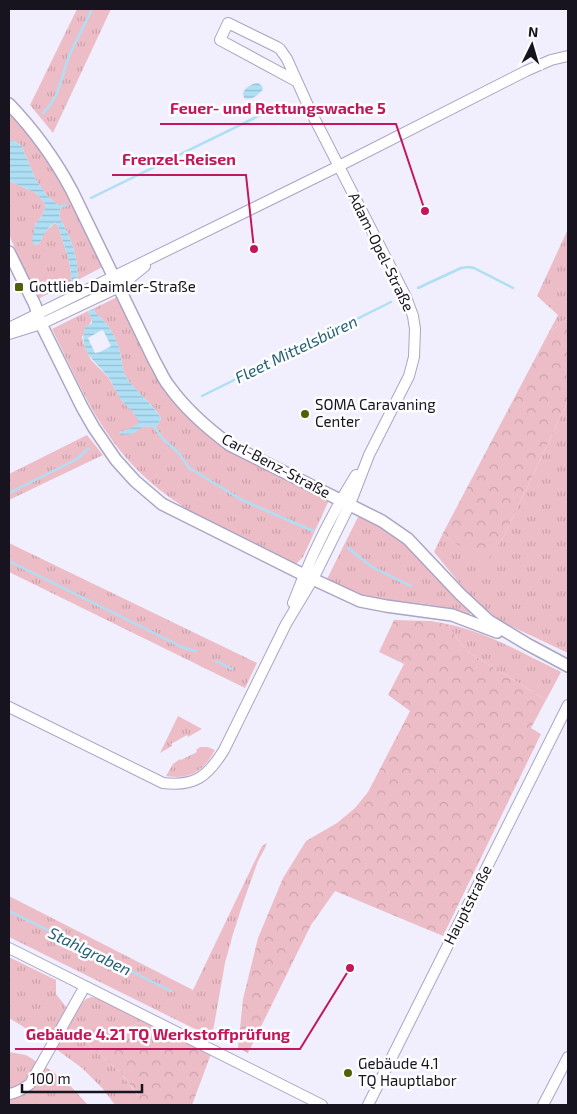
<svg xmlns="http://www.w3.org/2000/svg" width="577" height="1114" font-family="'Exo 2',sans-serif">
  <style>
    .grass { fill: url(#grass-tufts) }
    .forest { fill: url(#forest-crowns) }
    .water { fill: url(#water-rules); fill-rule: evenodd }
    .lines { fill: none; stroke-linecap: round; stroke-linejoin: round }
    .stream { stroke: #aedff4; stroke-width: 2.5 }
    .minor-casing { stroke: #aba4c5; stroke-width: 12 }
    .tertiary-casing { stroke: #aba4c5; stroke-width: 14 }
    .minor { stroke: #fff; stroke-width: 10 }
    .tertiary { stroke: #fff; stroke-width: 11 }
    .poi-dot { fill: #4e6107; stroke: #fefefe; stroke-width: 2 }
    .labels { text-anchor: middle; stroke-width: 5; stroke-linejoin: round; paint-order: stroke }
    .street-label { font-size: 15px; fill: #171420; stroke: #fefefe }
    .poi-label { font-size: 15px; fill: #171420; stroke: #fefefe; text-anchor: start }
    .water-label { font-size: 16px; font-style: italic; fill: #225e74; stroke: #fefefe }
    .leader { fill: none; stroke: #c2185b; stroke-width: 2 }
    .callout-dot { fill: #c2185b; stroke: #fefefe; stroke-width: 2 }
    .callout-label { font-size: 16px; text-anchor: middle; font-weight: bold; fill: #c2185b; stroke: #fefefe; stroke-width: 5; stroke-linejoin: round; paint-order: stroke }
  </style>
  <defs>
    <pattern id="grass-tufts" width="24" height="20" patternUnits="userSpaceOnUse" patternTransform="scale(1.25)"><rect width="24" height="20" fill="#edbdc7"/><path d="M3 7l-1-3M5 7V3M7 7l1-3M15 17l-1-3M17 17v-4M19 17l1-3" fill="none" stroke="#caa2ab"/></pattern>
    <pattern id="forest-crowns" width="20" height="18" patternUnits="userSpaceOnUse" patternTransform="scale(1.25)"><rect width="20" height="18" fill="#edbdc7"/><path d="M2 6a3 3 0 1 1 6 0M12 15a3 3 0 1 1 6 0" fill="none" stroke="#caa2ab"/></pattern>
    <pattern id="water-rules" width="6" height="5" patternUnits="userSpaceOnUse" patternTransform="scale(1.25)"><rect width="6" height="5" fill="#aedff4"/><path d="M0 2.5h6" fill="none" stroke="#95bed1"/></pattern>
  </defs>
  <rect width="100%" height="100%" fill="#f1effd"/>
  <!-- grass -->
  <path class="grass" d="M77,9H111L53,133L30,105Z
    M9,110L16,116L58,173L104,266L78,280L77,264L74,250L68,234L59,216L61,207L47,196L36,180L21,145L14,141L9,140Z
    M9,181L36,193L46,205L42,216L35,224L34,245L40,243L44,233L55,223L58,226L69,260L72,282L38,299L9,235Z
    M568,229V317L548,334L558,315L537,296Z
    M119,296L190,417L330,498L303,557L296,564C275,554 253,543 231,532C213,524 194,515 178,503C153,487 129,464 112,440C87,406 71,367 52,329L88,311L92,320L82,337L84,345L91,360L108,377L122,401L139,418L140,424L119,433L131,434L145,426L151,427L157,426L161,418C152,402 135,392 126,377C121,368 122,353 117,343C114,336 111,329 106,323C102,318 96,315 93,309Z
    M568,401V653L498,620L470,596L434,552L442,535L487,562L503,538Z
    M87,435L103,455L9,500V474Z
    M360,513L405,539L471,610V613L468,615C438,602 405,603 373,598C357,595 341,586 327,579Z
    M9,543L257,663L245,688L9,572Z
    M447,624C487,632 524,654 561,672L546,700L468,652L459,641Z
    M178,716L202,729L188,737L187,735L171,744L172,746L160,753Z
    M200,747H208L215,750C204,771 190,780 166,776L173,764L180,759L181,760L197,752L196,750Z
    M267,843L265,848L258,861L243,903L233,934L225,963L212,1037L201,1032L9,937V896L193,990L262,846Z
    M9,957L56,980V994L67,1008L49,1040L35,1034L9,1018Z
    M91,997L98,998L145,1021L86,1042L121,1073L138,1096L125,1105H115L103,1089L82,1068L56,1049L81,1004L86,999Z
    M9,1052L26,1055L64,1079L88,1105H9Z"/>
  <!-- forest -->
  <path class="forest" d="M568,317V401L503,538L487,563L442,535L548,334Z
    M394,620L431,621L447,624L459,641L468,652L546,700L531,728L541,734L443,936L335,891L311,925L248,1053L238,1048L243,999L258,938L283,878L306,841L337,823L355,808L368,792L410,711L388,695L404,664L379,652Z
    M145,1021L211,1054L192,1105H125L138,1095L121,1073L86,1042Z"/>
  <!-- water -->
  <path class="water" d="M258,83L262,86L263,89C259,95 251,101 244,98L243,93C246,87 251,84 258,83Z
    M9,140L14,141L21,145L36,180L47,196L61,207L59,216L68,234L74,250L77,264L78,280L72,282L69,260L58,226L55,223C47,228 43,235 40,243L34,245L32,241L35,224L42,216L46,205L36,193L9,181Z
    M93,309C96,315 102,318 106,323C111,329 114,336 117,343C122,353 121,368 126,377C136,392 152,403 161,418L157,426L151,427L145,426L132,434L121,435L119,433L139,424C138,415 129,409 123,402C117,395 114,386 109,378C96,361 78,353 85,327L92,323V320L88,311ZM103,330L111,346L100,352L95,353L88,338L100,331Z"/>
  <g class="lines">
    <!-- stream -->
    <path class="stream" d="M43,113C61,96 61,75 70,54C77,39 85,24 92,9
      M91,198L281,105
      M58,208L66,205
      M418,288L461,268L469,267L474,268L513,288
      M202,396L391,302
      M153,425L163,439L179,453L189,468L242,500L313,531
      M9,493L77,459L88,449
      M348,548L372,567L411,586
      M9,561L184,648L196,651
      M216,661L232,669
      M9,911L171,991"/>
    <!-- minor casing -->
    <g class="minor-casing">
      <path id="minor" d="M9,328L339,166L526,71L551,60L568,56
        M9,334L41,324L119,287L145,266
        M293,603C310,558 331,515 356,475
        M9,707L163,783C195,787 208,776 224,750L286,624L313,579L350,504L369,455L409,376L414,357L415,329L413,316L406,297L310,110L287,59L280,49L277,47L228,23L220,40L296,81
        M9,948L322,1105
        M9,1094C17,1093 23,1089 30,1084L85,986
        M368,1105L568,705
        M543,1105L568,1057"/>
    </g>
    <!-- tertiary casing -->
    <g class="tertiary-casing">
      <path id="tertiary" d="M9,104C34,130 55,159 72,191L155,362C160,370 163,379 169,386C186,410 207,428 230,445L382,521L408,539L460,594L489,621L527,644L568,666
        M9,252L35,305L41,324L82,407L94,428L116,460L135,481L162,504L304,575L360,601L386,606L452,615L497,632"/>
    </g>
    <!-- minor -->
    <use href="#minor" class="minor"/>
    <!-- tertiary -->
    <use href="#tertiary" class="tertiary"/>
  </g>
  <!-- markers -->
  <g class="poi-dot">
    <rect x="14" y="282" width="10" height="10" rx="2.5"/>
    <circle cx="305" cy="414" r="5"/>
    <circle cx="348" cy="1073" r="5"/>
  </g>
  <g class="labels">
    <!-- street labels -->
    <g class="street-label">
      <text transform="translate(381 252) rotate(64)" y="5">Adam-Opel-Straße</text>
      <text transform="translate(276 466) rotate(28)" y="5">Carl-Benz-Straße</text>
      <text transform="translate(468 905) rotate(-63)" y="5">Hauptstraße</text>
    </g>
    <!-- poi labels -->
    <g class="poi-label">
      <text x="29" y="292">Gottlieb-Daimler-Straße</text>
      <text x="315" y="410">SOMA Caravaning<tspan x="315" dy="17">Center</tspan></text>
      <text x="358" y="1069">Gebäude 4.1<tspan x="358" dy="17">TQ Hauptlabor</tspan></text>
    </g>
    <!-- water labels -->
    <g class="water-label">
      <text transform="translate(296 349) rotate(-26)" y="6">Fleet Mittelsbüren</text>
      <text transform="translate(90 951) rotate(26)" y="6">Stahlgraben</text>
    </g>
  </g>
  <!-- callouts -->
  <path class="leader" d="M425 211L396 124H160M254 249L246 175H112M350 968L300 1049H15"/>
  <g class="callout-dot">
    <circle cx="425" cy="211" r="5"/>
    <circle cx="254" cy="249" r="5"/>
    <circle cx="350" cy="968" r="5"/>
  </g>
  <g class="callout-label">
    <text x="278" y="114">Feuer- und Rettungswache 5</text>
    <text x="179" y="165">Frenzel-Reisen</text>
    <text x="158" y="1040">Gebäude 4.21 TQ Werkstoffprüfung</text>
  </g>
  <!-- border -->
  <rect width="577" height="1114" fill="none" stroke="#171420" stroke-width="20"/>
  <!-- north arrow -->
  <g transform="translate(532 45) rotate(5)" stroke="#fefefe" stroke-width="4" paint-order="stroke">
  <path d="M0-4L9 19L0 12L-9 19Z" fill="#171420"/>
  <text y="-8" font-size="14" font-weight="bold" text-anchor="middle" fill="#171420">N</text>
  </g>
  <!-- scale -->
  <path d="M22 1084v8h120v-8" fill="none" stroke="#171420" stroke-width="2.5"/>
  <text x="30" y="1084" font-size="15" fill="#171420" stroke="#fefefe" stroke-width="4" paint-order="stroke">100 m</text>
</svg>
